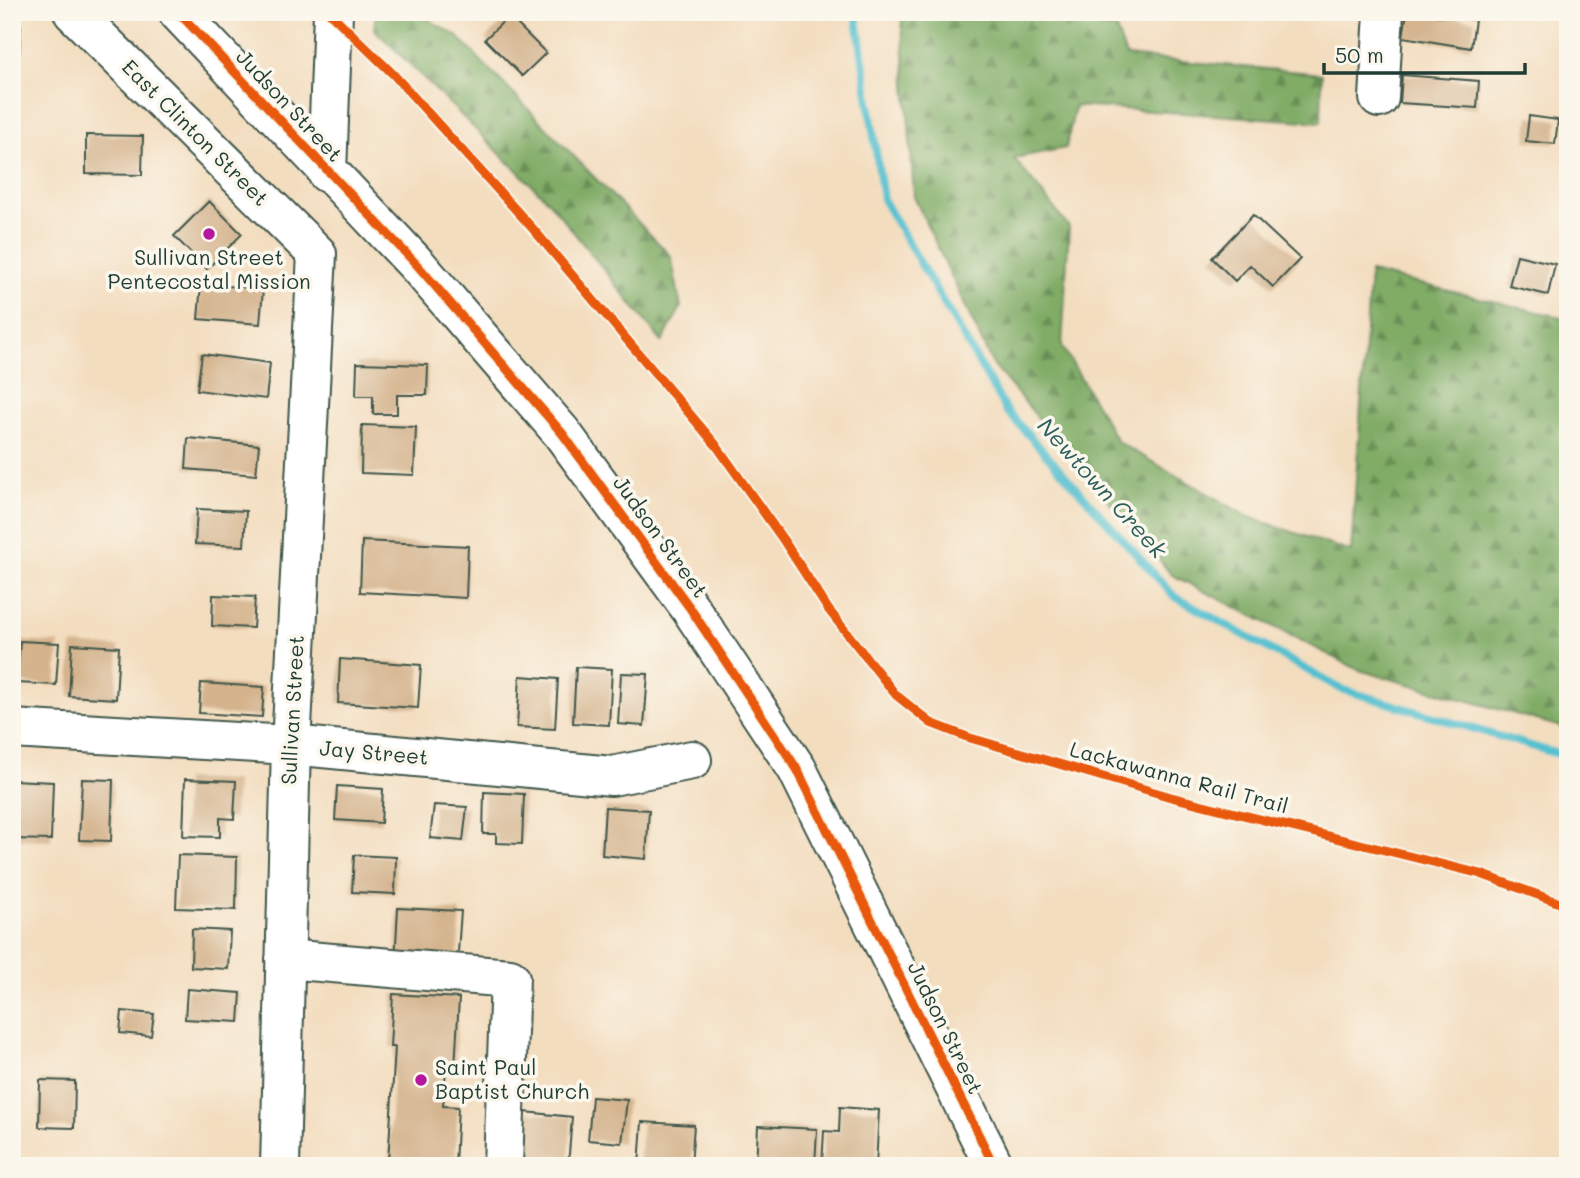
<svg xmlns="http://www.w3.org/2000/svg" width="1580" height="1178" font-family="Mali,sans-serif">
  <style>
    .forest { fill: url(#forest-firs); stroke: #50744d; stroke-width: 2 }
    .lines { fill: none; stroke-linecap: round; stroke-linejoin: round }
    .stream { stroke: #55c0cf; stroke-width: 8 }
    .building { fill: #d4b38d }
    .minor-casing { stroke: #3f5549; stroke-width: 42 }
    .minor { stroke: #fff; stroke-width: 38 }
    .cycleway-casing { stroke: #fbf7ec; stroke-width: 13 }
    .cycleway { stroke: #e8590c; stroke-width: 9 }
    .poi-dot { fill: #b5179e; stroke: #fbf7ec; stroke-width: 2.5 }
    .labels { text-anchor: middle; stroke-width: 7; stroke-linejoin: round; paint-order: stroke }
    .street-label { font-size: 21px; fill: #1f3d34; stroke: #fbf7ec }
    .poi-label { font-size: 21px; fill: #1f3d34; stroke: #fbf7ec }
    .water-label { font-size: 23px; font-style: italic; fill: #2c5e5b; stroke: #fbf7ec }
  </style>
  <defs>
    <pattern id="forest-firs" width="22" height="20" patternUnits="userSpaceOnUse" patternTransform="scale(1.75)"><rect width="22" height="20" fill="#80ac66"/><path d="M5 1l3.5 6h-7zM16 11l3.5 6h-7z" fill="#688d55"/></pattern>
  </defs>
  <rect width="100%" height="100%" fill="#fbf7ec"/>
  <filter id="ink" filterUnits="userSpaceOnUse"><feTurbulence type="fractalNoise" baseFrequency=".0143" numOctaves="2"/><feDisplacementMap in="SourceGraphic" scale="14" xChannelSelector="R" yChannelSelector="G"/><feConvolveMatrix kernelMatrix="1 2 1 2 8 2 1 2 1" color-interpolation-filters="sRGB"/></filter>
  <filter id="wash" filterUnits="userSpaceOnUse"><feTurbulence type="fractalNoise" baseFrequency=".00686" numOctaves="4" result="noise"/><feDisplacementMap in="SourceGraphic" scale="28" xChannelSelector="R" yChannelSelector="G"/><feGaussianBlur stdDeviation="1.57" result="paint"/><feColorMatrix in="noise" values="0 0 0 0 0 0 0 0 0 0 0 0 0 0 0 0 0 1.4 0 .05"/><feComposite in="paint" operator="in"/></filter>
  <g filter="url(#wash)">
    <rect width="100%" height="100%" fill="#f3ddbf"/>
    <!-- forest -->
    <path class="forest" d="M376,12H415L457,36L671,256L681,307L662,342L551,204L374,29Z
      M901,12H1110L1126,56L1322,74L1321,122L1075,106L1066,148L1014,158L1069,227L1062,346L1118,442L1249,517L1351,552L1370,272L1568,319V729L1359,670L1172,575L993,365L914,197Z"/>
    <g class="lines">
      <!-- stream -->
      <path class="stream" d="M856,12L883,199L1006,410L1174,596L1341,689L1568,757"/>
    </g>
    <g id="blocks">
      <!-- building -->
      <path class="building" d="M1407,12L1475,20L1471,48L1403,37Z
        M509,16L546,53L522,76L485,39Z
        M12,26H21L17,89H12Z
        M1402,75L1479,81L1477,108L1400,103Z
        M1529,116L1558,120L1555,144L1526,141Z
        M86,135L143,136L142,175L86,174Z
        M209,201L242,234L207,269L174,236Z
        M1253,215L1300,259L1273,287L1250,265L1235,281L1212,258Z
        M1517,255L1555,264L1548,295L1509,286Z
        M201,284L263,289L260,324L198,319Z
        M202,354L270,363L266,399L197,390Z
        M357,363L428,365L427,395H397V414H373V396H356Z
        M362,425L416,427L414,475L361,473Z
        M188,438L259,445L256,475L186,469Z
        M197,509L246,511L244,546L195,544Z
        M362,541L468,546L466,598L360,592Z
        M213,595L255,597L253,628L212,626Z
        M20,641L59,643L56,685L17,683Z
        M72,644L119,647L116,699L69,696Z
        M340,659L421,665L418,708L338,703Z
        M576,667L612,669L609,725L573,723Z
        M621,673L648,674L644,726L618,724Z
        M520,676L558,679L555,729L517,727Z
        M201,683L264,687L262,717L199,713Z
        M82,779L113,780L111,841L79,840Z
        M185,779L236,781L234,819L220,818V837L183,836Z
        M12,780L53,782L51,840L12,839Z
        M337,786L383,789L381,823L335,820Z
        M484,792L524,794L522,844L496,843V834H483Z
        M434,805L467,807L463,841L430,838Z
        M605,807L649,810L646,859L602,855Z
        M178,855L237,857L236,910L176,908Z
        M354,855L396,857L395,894L352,892Z
        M398,908L461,911L457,966L395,962Z
        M192,929L230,931L228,969L191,967Z
        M187,989L241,993L239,1022L185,1019Z
        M393,994L459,998L455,1068H446L443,1106L458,1107L455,1165L388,1162L395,1047H390Z
        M122,1011L154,1014L151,1036L120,1033Z
        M40,1080L75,1081L74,1128L39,1127Z
        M592,1097L627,1100L622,1143L588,1140Z
        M840,1107L879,1110L876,1166H822L824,1131L839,1132Z
        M516,1111L572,1117L568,1166L511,1161Z
        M642,1122L694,1125L691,1166H639Z
        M758,1126L817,1129L815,1166H756Z"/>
    </g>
  </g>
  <g filter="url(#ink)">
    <use href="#blocks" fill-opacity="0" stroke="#3f5549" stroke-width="2"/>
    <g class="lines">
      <!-- minor casing -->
      <g class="minor-casing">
        <path id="minor" d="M73,12L317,254L291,745L280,1166
          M178,12L418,266L562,433L690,608L797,769L994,1166
          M1379,98L1384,12
          M327,173L333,12
          M12,729L291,745L612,776L692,760
          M285,959L510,978L503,1166"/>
      </g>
      <!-- minor -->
      <use href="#minor" class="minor"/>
      <!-- cycleway casing -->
      <g class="cycleway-casing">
        <path id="cycleway" d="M178,12L418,266L562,433L690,608L797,769L994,1166
          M329,12L393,74L534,230L716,445L784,541L828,609L896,695L931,723L967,737L1171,797L1481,874L1568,906"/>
      </g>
      <!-- cycleway -->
      <use href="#cycleway" class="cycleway"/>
    </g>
  </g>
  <!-- markers -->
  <g class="poi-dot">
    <circle cx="209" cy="234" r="7"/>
    <circle cx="421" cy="1080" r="7"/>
  </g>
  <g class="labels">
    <!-- street labels -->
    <g class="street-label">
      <text transform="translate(289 106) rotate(47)" y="7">Judson Street</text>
      <text transform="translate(195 133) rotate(45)" y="7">East Clinton Street</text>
      <text transform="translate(660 537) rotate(54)" y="7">Judson Street</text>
      <text transform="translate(293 710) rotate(-87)" y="7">Sullivan Street</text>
      <text transform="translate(374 753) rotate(5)" y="7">Jay Street</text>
      <text transform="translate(1179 778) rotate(15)" y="7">Lackawanna Rail Trail</text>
      <text transform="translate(945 1028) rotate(64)" y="7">Judson Street</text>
    </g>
    <!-- poi labels -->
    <g class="poi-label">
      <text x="209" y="265">Sullivan Street<tspan x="209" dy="24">Pentecostal Mission</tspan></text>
      <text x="435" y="1075" text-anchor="start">Saint Paul<tspan x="435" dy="24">Baptist Church</tspan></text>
    </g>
    <!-- water labels -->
    <g class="water-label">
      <text transform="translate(1102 488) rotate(48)" y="8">Newtown Creek</text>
    </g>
  </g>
  <!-- margin -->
  <rect width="1580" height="1178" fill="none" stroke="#fbf7ec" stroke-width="42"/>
  <!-- scale -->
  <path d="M1324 63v10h201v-10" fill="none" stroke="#1f3d34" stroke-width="3.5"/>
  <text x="1335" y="63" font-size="21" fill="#1f3d34" stroke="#fbf7ec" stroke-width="5" paint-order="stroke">50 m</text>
</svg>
